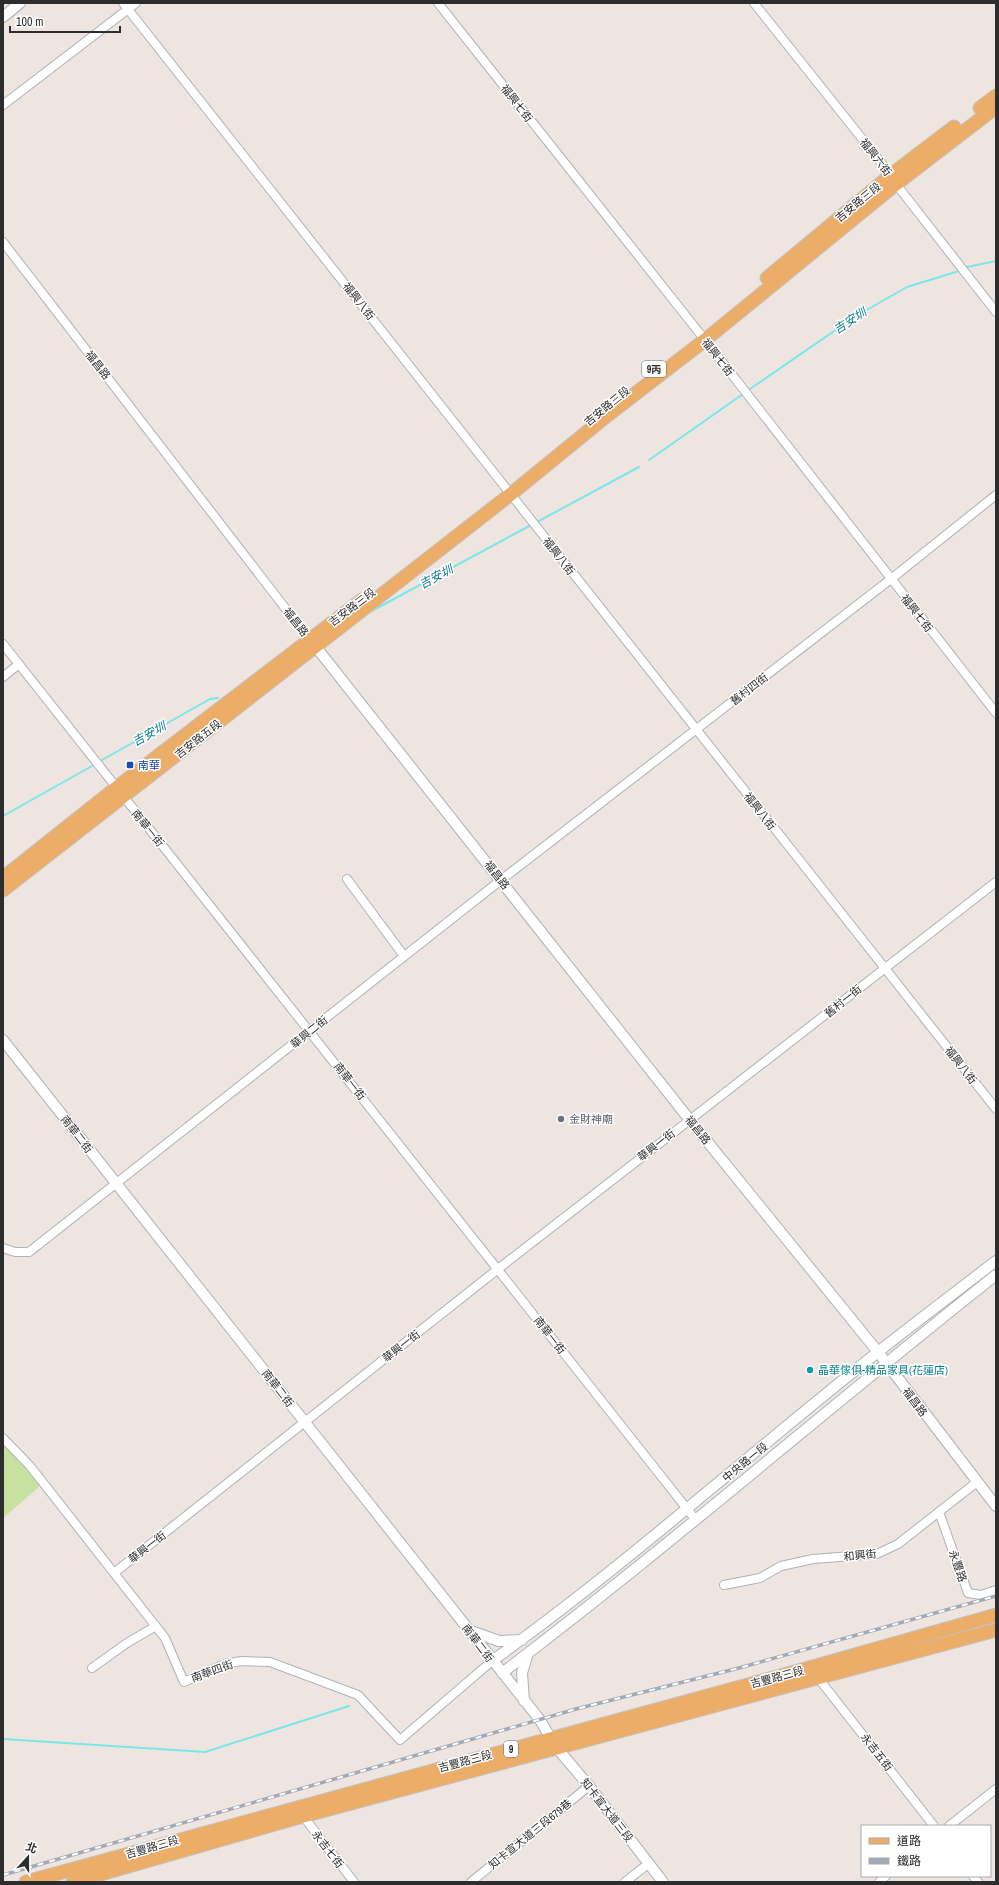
<svg xmlns="http://www.w3.org/2000/svg" width="999" height="1885" font-family="'Archivo Narrow','Noto Sans TC',sans-serif">
  <style>
    .green { fill: #c6e1a0 }
    .lines { fill: none; stroke-linecap: round; stroke-linejoin: round }
    .stream { stroke: #79e7ea; stroke-width: 2 }
    .minor-casing { stroke: #adb2b9; stroke-width: 10 }
    .tertiary-casing { stroke: #adb2b9; stroke-width: 12 }
    .primary-casing { stroke: #c4c4c4; stroke-width: 15 }
    .minor { stroke: #fff; stroke-width: 8 }
    .tertiary { stroke: #fff; stroke-width: 10 }
    .primary { stroke: #ebad68; stroke-width: 13 }
    .rail-casing { stroke: #a3aab6; stroke-width: 3.5 }
    .rail { stroke: #fff; stroke-width: 2; stroke-dasharray: 6; stroke-linecap: butt }
    .transit-dot { fill: #1a4fb4; stroke: #fff; stroke-width: 1.5 }
    .worship-dot { fill: #6b7280; stroke: #fff; stroke-width: 1.5 }
    .culture-dot { fill: #0f9aa8; stroke: #fff; stroke-width: 1.5 }
    .labels { text-anchor: middle; stroke-width: 3; stroke-linejoin: round; paint-order: stroke }
    .shield { fill: #fff; stroke: #6c6c6c; stroke-width: 1 }
    .shield-label { font-size: 10px; font-weight: bold; fill: #2d2d2d }
    .street-label { font-size: 11px; fill: #2d2d2d; stroke: #fff }
    .transit-label { font-size: 11px; fill: #164399; stroke: #fff; text-anchor: start }
    .worship-label { font-size: 11px; fill: #5b616d; stroke: #fff; text-anchor: start }
    .culture-label { font-size: 11px; fill: #0d838f; stroke: #fff; text-anchor: start }
    .water-label { font-size: 12px; font-style: italic; fill: #14808d; stroke: #fff }
  </style>
  <rect width="100%" height="100%" fill="#eee5e1"/>
  <!-- green -->
  <path class="green" d="M3,1442L40,1486L3,1518Z"/>
  <g class="lines">
    <!-- stream -->
    <path class="stream" d="M967,267L996,261
      M750,389L856,316L907,287L959,271
      M649,460L743,394
      M537,522L639,467
      M368,613L533,524
      M102,760L210,699L218,698
      M3,816L92,766
      M3,1739L205,1752L349,1706"/>
    <!-- minor casing -->
    <g class="minor-casing">
      <path id="minor" d="M123,3L996,1109
        M438,3L705,340L996,713
        M754,3L891,175L896,184L996,312
        M3,105L136,3
        M3,242L309,639
        M3,644L695,1519
        M3,677L19,664
        M347,879L404,956
        M3,1248L15,1252H29L501,880L891,579L996,495
        M3,1438L30,1466L165,1638L184,1682L225,1664L241,1661L270,1662L358,1695L400,1740L492,1661
        M939,1512L968,1593L981,1595L996,1590
        M114,1573L498,1269L996,882
        M724,1585L760,1578L781,1566L813,1559L877,1554L898,1544L977,1482
        M92,1668L127,1643L156,1626
        M819,1679L934,1826
        M303,1816L354,1882
        M949,1826L996,1789
        M973,1876L978,1882
        M471,1882L589,1786
        M625,1882L648,1864
        M879,1882L886,1876"/>
    </g>
    <!-- tertiary casing -->
    <g class="tertiary-casing">
      <path id="tertiary" d="M3,17L20,3
        M312,642L689,1119L878,1352L996,1506
        M3,1040L540,1720L556,1747L589,1786L663,1882
        M468,1630L499,1641L522,1640
        M492,1661C626,1565 749,1454 878,1352C917,1321 957,1291 996,1261
        M502,1673C671,1545 830,1406 996,1275
        M524,1701L522,1673L528,1653"/>
    </g>
    <!-- primary casing -->
    <g class="primary-casing">
      <path id="primary" d="M980,108L996,96
        M767,278L891,175L954,127
        M3,878L116,788L362,600
        M3,890L511,494L609,414L705,340L896,184L996,107
        M26,1882L784,1675L996,1615
        M73,1882L303,1816L996,1630"/>
    </g>
    <!-- minor -->
    <use href="#minor" class="minor"/>
    <!-- tertiary -->
    <use href="#tertiary" class="tertiary"/>
    <!-- primary -->
    <use href="#primary" class="primary"/>
    <!-- rail casing -->
    <g class="rail-casing">
      <path id="rail" d="M3,1875L576,1709L739,1668L996,1596"/>
    </g>
    <!-- rail -->
    <use href="#rail" class="rail"/>
  </g>
  <!-- markers -->
  <rect class="transit-dot" x="126" y="761" width="8" height="8" rx="2"/>
  <circle class="worship-dot" cx="561" cy="1119" r="4"/>
  <circle class="culture-dot" cx="810" cy="1370" r="4"/>
  <g class="labels">
    <!-- shield labels -->
    <g class="shield">
      <rect x="642" y="361" width="24" height="16" rx="3"/>
      <rect x="504" y="1741" width="14" height="16" rx="3"/>
    </g>
    <g class="shield-label">
      <text x="654" y="373">9丙</text>
      <text x="511" y="1753">9</text>
    </g>
    <!-- street labels -->
    <g class="street-label">
      <text transform="translate(517 103) rotate(52)" y="4">福興七街</text>
      <text transform="translate(876 157) rotate(52)" y="4">福興六街</text>
      <text transform="translate(858 202) rotate(-39)" y="4">吉安路三段</text>
      <text transform="translate(359 301) rotate(52)" y="4">福興八街</text>
      <text transform="translate(718 357) rotate(52)" y="4">福興七街</text>
      <text transform="translate(98 365) rotate(52)" y="4">福昌路</text>
      <text transform="translate(607 406) rotate(-39)" y="4">吉安路三段</text>
      <text transform="translate(559 556) rotate(52)" y="4">福興八街</text>
      <text transform="translate(352 607) rotate(-37)" y="4">吉安路三段</text>
      <text transform="translate(917 613) rotate(52)" y="4">福興七街</text>
      <text transform="translate(296 622) rotate(52)" y="4">福昌路</text>
      <text transform="translate(749 689) rotate(-38)" y="4">舊村四街</text>
      <text transform="translate(198 739) rotate(-38)" y="4">吉安路五段</text>
      <text transform="translate(760 811) rotate(52)" y="4">福興八街</text>
      <text transform="translate(148 828) rotate(51)" y="4">南華一街</text>
      <text transform="translate(497 875) rotate(52)" y="4">福昌路</text>
      <text transform="translate(843 1001) rotate(-39)" y="4">舊村一街</text>
      <text transform="translate(309 1032) rotate(-39)" y="4">華興二街</text>
      <text transform="translate(961 1065) rotate(52)" y="4">福興八街</text>
      <text transform="translate(350 1081) rotate(52)" y="4">南華一街</text>
      <text transform="translate(698 1130) rotate(51)" y="4">福昌路</text>
      <text transform="translate(77 1134) rotate(52)" y="4">南華二街</text>
      <text transform="translate(656 1145) rotate(-38)" y="4">華興一街</text>
      <text transform="translate(550 1335) rotate(52)" y="4">南華一街</text>
      <text transform="translate(401 1346) rotate(-38)" y="4">華興一街</text>
      <text transform="translate(278 1388) rotate(52)" y="4">南華二街</text>
      <text transform="translate(915 1402) rotate(53)" y="4">福昌路</text>
      <text transform="translate(745 1462) rotate(-39)" y="4">中央路一段</text>
      <text transform="translate(147 1547) rotate(-38)" y="4">華興一街</text>
      <text transform="translate(860 1555) rotate(-6)" y="4">和興街</text>
      <text transform="translate(958 1566) rotate(71)" y="4">永豐路</text>
      <text transform="translate(478 1643) rotate(53)" y="4">南華二街</text>
      <text transform="translate(212 1671) rotate(-20)" y="4">南華四街</text>
      <text transform="translate(777 1677) rotate(-15)" y="4">吉豐路三段</text>
      <text transform="translate(877 1752) rotate(52)" y="4">永吉五街</text>
      <text transform="translate(465 1761) rotate(-15)" y="4">吉豐路三段</text>
      <text transform="translate(607 1810) rotate(52)" y="4">知卡宣大道三段</text>
      <text transform="translate(530 1834) rotate(-39)" y="4">知卡宣大道三段679巷</text>
      <text transform="translate(152 1847) rotate(-16)" y="4">吉豐路三段</text>
      <text transform="translate(328 1849) rotate(52)" y="4">永吉七街</text>
    </g>
    <!-- transit labels -->
    <g class="transit-label">
      <text x="138" y="769">南華</text>
    </g>
    <!-- worship labels -->
    <g class="worship-label">
      <text x="569" y="1123">金財神廟</text>
    </g>
    <!-- culture labels -->
    <g class="culture-label">
      <text x="818" y="1374">晶華傢俱-精品家具(花蓮店)</text>
    </g>
    <!-- water labels -->
    <g class="water-label">
      <text transform="translate(850 321) rotate(-33)" y="4">吉安圳</text>
      <text transform="translate(436 577) rotate(-28)" y="4">吉安圳</text>
      <text transform="translate(149 734) rotate(-29)" y="4">吉安圳</text>
    </g>
  </g>
  <!-- border -->
  <rect width="999" height="1885" fill="none" stroke="#2d2d2d" stroke-width="8"/>
  <!-- legend -->
  <rect x="861" y="1825" width="130" height="52" fill="#ffffff" stroke="#ababab"/>
  <rect x="869" y="1838" width="20" height="6" fill="#ebad68" stroke="#ababab"/>
  <text x="897" y="1845" font-size="12" fill="#2d2d2d">道路</text>
  <rect x="869" y="1858" width="20" height="6" fill="#a3aab6" stroke="#ababab"/>
  <text x="897" y="1865" font-size="12" fill="#2d2d2d">鐵路</text>
  <!-- north arrow -->
  <g transform="translate(28 1857) rotate(21)" stroke="#ffffff" stroke-width="3" paint-order="stroke">
  <path d="M0-3L7 15L0 10L-7 15Z" fill="#2d2d2d"/>
  <text y="-6" font-size="11" font-weight="bold" text-anchor="middle" fill="#2d2d2d">北</text>
  </g>
  <!-- scale -->
  <path d="M10 26v6h110v-6" fill="none" stroke="#2d2d2d" stroke-width="2"/>
  <text x="16" y="26" font-size="12" fill="#2d2d2d" stroke="#ffffff" stroke-width="3" paint-order="stroke">100 m</text>
</svg>
